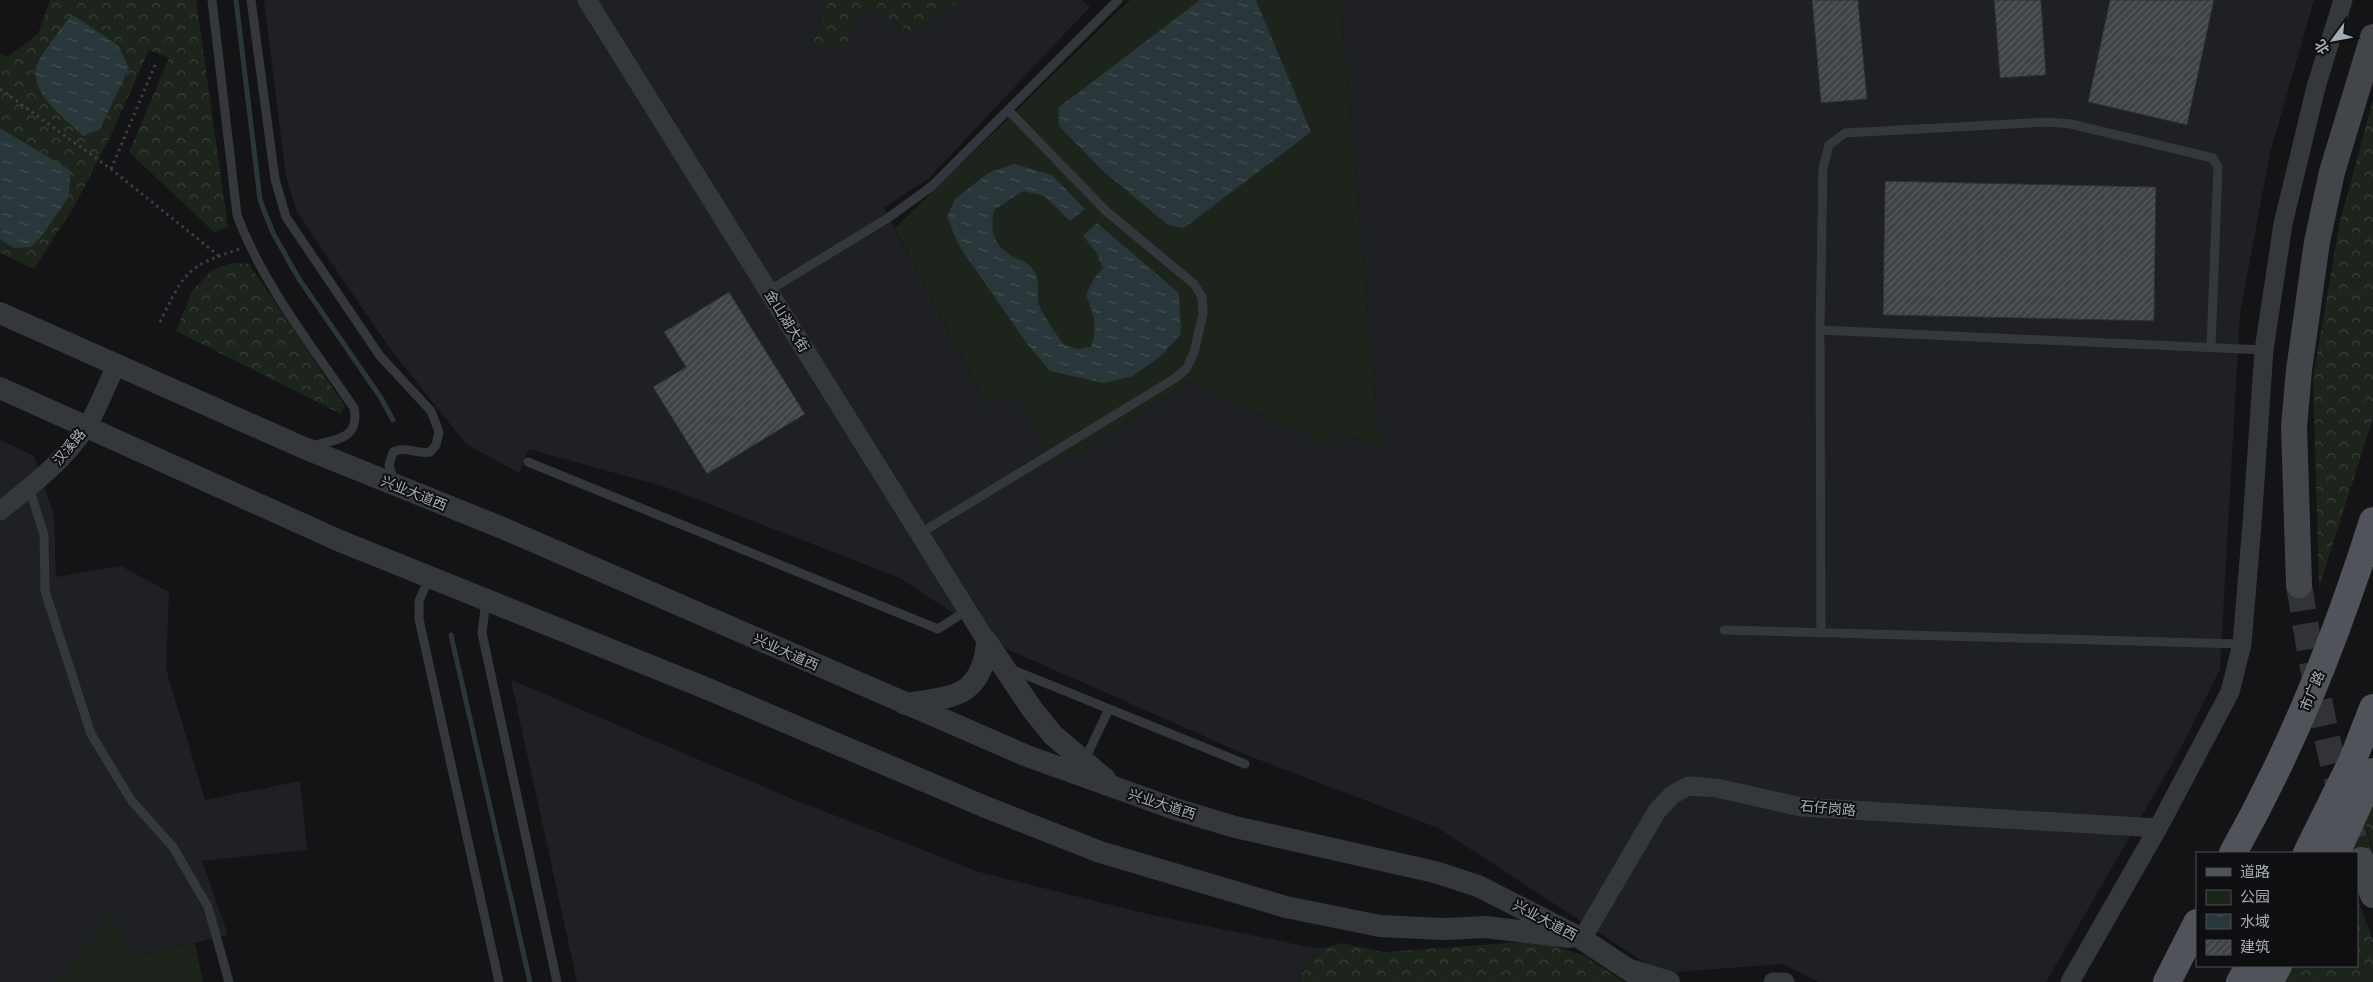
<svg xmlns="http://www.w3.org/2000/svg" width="2373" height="982" font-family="'Golos Text','Noto Sans SC',sans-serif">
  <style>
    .built { fill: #1f2023 }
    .green { fill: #1c241b }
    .forest { fill: url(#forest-crowns) }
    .water { fill: url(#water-ripples) }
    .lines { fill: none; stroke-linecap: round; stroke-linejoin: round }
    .stream { stroke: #29363a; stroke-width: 5 }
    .building { fill: url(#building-hatch); stroke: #2d2e32 }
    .secondary-tunnel { stroke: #313336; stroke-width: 26; stroke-dasharray: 26 13; stroke-linecap: butt }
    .path { stroke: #3a3e42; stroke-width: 3; stroke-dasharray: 2.5 4; stroke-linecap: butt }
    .service { stroke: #34373b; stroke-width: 9 }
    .minor { stroke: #34373b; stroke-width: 19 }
    .tertiary { stroke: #34373b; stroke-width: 22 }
    .secondary { stroke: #42464b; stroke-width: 26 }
    .primary { stroke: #50545a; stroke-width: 28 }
    .labels { text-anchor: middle; stroke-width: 4; stroke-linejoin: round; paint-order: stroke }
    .street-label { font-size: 14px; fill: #a4adb7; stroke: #0f0f11 }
  </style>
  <defs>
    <pattern id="forest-crowns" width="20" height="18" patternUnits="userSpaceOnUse" patternTransform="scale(1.25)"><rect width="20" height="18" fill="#1c241b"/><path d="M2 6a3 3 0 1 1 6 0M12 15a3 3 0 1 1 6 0" fill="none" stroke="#3a413a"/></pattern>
    <pattern id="water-ripples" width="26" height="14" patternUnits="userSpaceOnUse" patternTransform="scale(1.25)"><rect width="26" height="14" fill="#29363a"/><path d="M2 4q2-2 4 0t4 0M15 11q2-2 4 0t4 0" fill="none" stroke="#455054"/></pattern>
    <pattern id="building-hatch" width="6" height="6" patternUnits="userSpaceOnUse" patternTransform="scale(1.25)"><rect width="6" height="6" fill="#3f4246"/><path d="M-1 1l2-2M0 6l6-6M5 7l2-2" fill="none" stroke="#585b5e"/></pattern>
  </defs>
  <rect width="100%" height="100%" fill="#141416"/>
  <!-- built -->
  <path class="built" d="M264,0H823L828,4L810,49L875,8L910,33L962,0H1082L1090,7L929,178L884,208L987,406L1012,391L1059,466L1189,381L1327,445L1336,431L1380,447L1340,0H2314L2270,153L2240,313L2220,669L2182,746L2046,982H1819L1783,964L1661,973L1438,828L1249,756L1007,649L900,578L665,487L529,449L519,473L466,444L388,346L297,212L286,176Z
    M0,440L34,456L54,515L56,577L121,566L169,592L166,669L205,800L300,781L307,850L202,861L228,935L136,957L111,917L57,982H0Z
    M511,680L785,796L979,872L1148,914L1319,949L1300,975L1299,982H577Z"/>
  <!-- green -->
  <path class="green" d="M1130,0H1340L1380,447L1337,431L1327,445L1189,381L1059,466L1012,391L987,406L895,228Z
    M2363,816L2373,854L2357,860L2348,853Z
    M111,916L136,957L195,943L203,982H57Z"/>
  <!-- forest -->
  <path class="forest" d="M50,0H196L228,227L214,232L129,152L169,58L149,50L110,137L76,203L34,269L0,253V53L7,57L38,34Z
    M823,0H962L910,33L875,8L853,23L846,46L810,49L828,4Z
    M2373,100V418L2319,587L2313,378L2339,226Z
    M232,263L249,264L345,406L341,414L176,331L192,291L212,270Z
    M2373,792V848L2363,816Z
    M2357,899L2373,940V982H2283L2292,966H2357Z
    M1538,941L1583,955L1624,982H1300V976L1319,949L1342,943L1384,952Z"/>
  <!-- water -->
  <path class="water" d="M1200,0H1256L1311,132L1184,228L1168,225L1103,171L1059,126L1058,108Z
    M71,14L118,45L129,68L100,129L83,136C66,118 28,94 37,65C42,52 63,27 71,14Z
    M0,128L70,170L69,196L41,237L31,247L14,248L0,239Z
    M1014,164L1052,175L1085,209L1070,221L1044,196L1023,191L994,210C990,229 992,242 1009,254C1019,261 1026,259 1034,271C1041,281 1036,294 1039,305C1045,319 1055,332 1064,345L1077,349L1091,347C1098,326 1094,315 1086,295L1094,278L1103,268L1096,252L1083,236L1097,223L1179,293L1181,334L1161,356L1133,376L1104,383L1050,371L1028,345L959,246L947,217L955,199L988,173Z"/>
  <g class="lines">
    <!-- stream -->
    <path class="stream" d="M236,0L260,200L273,233L299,279L381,398L393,420
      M451,635L530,982"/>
  </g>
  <!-- building -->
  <path class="building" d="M1812,0H1858L1867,99L1821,103Z
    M1994,0H2041L2046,75L2000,78Z
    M2110,0H2214L2187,125L2088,102Z
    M1885,181L2156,187L2154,321L1883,315Z
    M729,292L805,414L707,474L653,387L686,367L664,332Z"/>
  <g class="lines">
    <!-- secondary-tunnel -->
    <path class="secondary-tunnel" d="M2299,585C2314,679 2330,770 2361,860"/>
    <!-- path -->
    <path class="path" d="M0,89L111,169L219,256
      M111,169L156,63
      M160,322C184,273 186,266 240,249"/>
    <!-- service -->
    <path class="service" d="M212,0L237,215C263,285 312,346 354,408C360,440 336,439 312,446
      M251,0L275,179L286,217L380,356L431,411L439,432L436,445L430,452C416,455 406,445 393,452L389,465L394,481
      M768,291L888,218L932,186L1118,0
      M1820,330L2264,350
      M528,462L938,629L966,611
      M29,487L44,535L45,591L91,734L131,800L173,847L208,907L229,982
      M919,534L1174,379L1186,369L1194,353L1203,313L1202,297L1194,284L1106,211L1008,110
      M429,578L419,601V619L499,982
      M486,600L482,633L557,982
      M1724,630L2242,644
      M1821,633L1820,330L1823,168L1829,145L1845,133L2048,122L2071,124L2213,158L2218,167L2211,348
      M1011,669L1245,764
      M1084,761L1109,709"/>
    <!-- minor -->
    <path class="minor" d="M587,0L987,642
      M0,511C31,486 63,462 86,428C98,409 106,386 116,366
      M1582,939L1657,811L1672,795L1688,786L1717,788L1801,807L2158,828
      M1773,982H1785
      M2070,982L2158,828L2230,692L2242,644L2252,524L2264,350L2283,224L2316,87L2343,0"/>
    <!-- tertiary -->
    <path class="tertiary" d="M0,313L304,448L505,529L1027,756L1175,809L1235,827L1435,872L1478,886L1582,939L1647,982
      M0,388L340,541L708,689L983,806L1100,852L1286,907L1380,926L1444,929L1485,927L1569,937
      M987,642L1032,709L1053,735L1105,779
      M905,704C952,697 982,698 987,642
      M1634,971L1669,982"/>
    <!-- secondary -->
    <path class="secondary" d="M2299,585L2294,427L2299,370L2317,242L2332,172L2373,37
      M2361,860L2373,895"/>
    <!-- primary -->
    <path class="primary" d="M2233,853C2293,746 2336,638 2373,521
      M2307,853L2352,762L2373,708
      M2336,853L2373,772
      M2167,982L2197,923
      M2240,982L2249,966
      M2269,982L2278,966"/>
  </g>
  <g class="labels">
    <!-- street labels -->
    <g class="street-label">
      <text transform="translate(787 321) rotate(58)" y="5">金山湖大街</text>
      <text transform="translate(69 447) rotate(-50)" y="5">汉溪路</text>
      <text transform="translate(414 493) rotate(22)" y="5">兴业大道西</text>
      <text transform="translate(786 652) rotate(24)" y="5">兴业大道西</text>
      <text transform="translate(2312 691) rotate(-67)" y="5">市广路</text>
      <text transform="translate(1162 804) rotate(18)" y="5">兴业大道西</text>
      <text transform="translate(1828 808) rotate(5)" y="5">石仔岗路</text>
      <text transform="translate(1545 920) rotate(28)" y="5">兴业大道西</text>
    </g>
  </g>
  <!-- legend -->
  <rect x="2196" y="852" width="162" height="115" fill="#0f0f11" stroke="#4b4e53"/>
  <rect x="2206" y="868" width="25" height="8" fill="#50545a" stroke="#4b4e53"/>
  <text x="2240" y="877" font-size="15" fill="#a4adb7">道路</text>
  <rect x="2206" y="890" width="25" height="15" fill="#1c241b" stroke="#4b4e53"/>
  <text x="2240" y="902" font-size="15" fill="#a4adb7">公园</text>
  <rect x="2206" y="914" width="25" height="15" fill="url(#water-ripples)" stroke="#4b4e53"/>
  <text x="2240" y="927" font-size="15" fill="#a4adb7">水域</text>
  <rect x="2206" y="940" width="25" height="15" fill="url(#building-hatch)" stroke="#4b4e53"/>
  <text x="2240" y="952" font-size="15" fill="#a4adb7">建筑</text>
  <!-- north arrow -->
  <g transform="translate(2333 40) rotate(238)" stroke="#0f0f11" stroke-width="4" paint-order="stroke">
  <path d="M0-4L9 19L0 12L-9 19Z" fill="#a4adb7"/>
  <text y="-8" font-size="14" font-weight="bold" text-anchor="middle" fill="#a4adb7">北</text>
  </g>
</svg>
